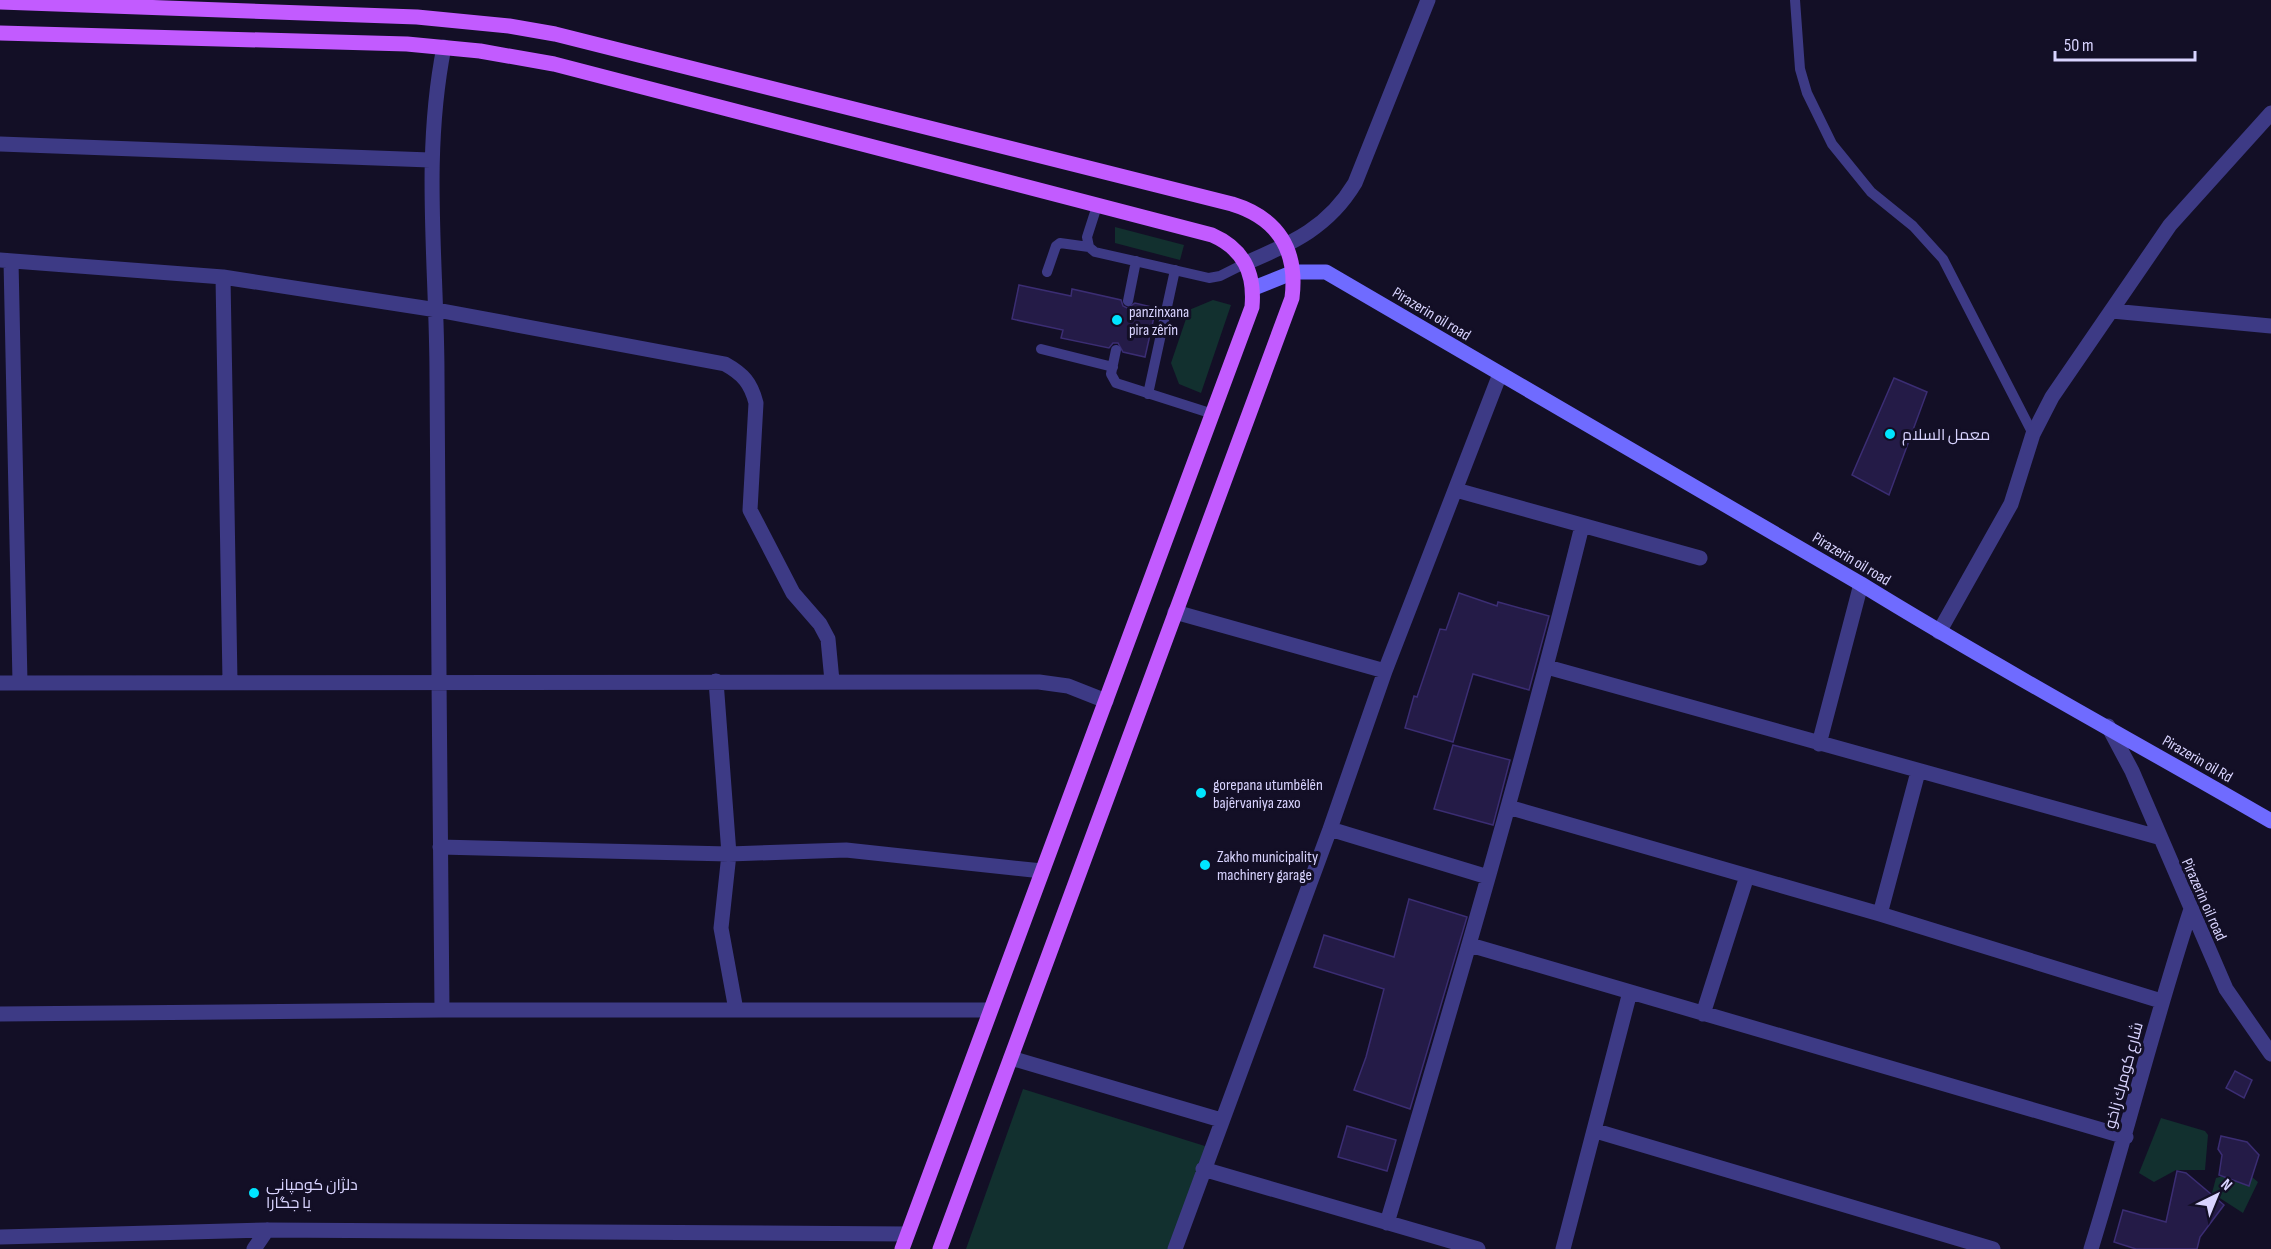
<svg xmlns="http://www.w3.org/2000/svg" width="2271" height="1249" font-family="'Sofia Sans Condensed',Cairo,sans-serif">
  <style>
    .green { fill: #12302f }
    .building { fill: #241b47; stroke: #3b2d73; stroke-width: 1.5 }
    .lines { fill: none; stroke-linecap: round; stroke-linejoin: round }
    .lane { stroke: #3d3a85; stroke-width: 10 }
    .street { stroke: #3d3a85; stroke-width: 15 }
    .secondary { stroke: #6f6bff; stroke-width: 15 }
    .primary { stroke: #c25bff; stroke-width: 15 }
    .poi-dot { fill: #00e5ff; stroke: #130f26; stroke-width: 2 }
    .labels { text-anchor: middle; stroke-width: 6; stroke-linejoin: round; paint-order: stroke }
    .poi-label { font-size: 16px; fill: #d9d4ff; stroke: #130f26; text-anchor: start }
    .street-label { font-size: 16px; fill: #d9d4ff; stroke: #130f26 }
  </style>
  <rect width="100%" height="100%" fill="#130f26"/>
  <!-- green -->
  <path class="green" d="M1115,227L1184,245L1180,260L1115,243Z
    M1213,300L1231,305L1201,393L1179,384L1171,363L1189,310Z
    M1023,1089L1208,1147L1172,1249H966Z
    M2161,1118L2205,1131L2208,1135L2205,1170H2176L2154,1182L2139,1173Z
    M2227,1175L2252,1177L2258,1182L2243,1213L2212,1193L2216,1178Z"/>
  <!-- building -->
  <path class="building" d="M1019,285L1071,296L1072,289L1121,300L1123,306L1127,308L1135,303L1156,308L1145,357L1123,352L1118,343H1113L1109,348L1061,338L1063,330L1012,319Z
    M1894,378L1927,392L1889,495L1852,475Z
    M1459,593L1497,606L1498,602L1549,616L1529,690L1473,674L1453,742L1405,728L1414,696L1417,697L1440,629L1446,630Z
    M1453,745L1510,760L1493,825L1434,809Z
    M1409,899L1467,917L1410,1109L1354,1090L1366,1057L1384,989L1314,967L1324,935L1394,957Z
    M2235,1071L2252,1080L2244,1098L2226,1088Z
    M1347,1126L1396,1140L1387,1171L1338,1157Z
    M2221,1136L2247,1142L2259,1155L2249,1186L2219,1175L2222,1155L2218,1149Z
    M2177,1171L2186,1173L2224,1205L2200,1237L2197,1249H2136L2114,1242L2123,1210L2166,1222Z"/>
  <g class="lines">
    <!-- lane -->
    <path class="lane" d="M1795,0L1800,69L1807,93L1832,144L1871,192L1913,226L1943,259L2033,434
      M1097,206L1087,237L1089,247L1095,252L1209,278L1220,276L1246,263
      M1047,272L1056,246L1060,243L1089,247
      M1128,301L1136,261
      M1041,349L1113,367
      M1116,350L1111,374L1116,383L1213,414
      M1148,394L1175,270"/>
    <!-- street -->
    <path class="street" d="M444,47C422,158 437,264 437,376C438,587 440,799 442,1010H989
      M0,144L430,160
      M0,260L223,277L437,310L725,364C743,374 751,383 756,403L750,510L793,593L820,624L828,639L832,681
      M11,261L20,682
      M1246,263C1292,243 1328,228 1355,183L1428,0
      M223,277L230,681
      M2112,311L2271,326
      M1456,490L1700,558
      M1175,612L1385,671
      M1939,632L2011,504L2033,434L2052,397L2170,225L2271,113
      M1547,667L2158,837
      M716,681L729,854L721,928L736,1010
      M0,683L1039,682L1068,686L1106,701
      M2108,726L2132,771L2226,989L2271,1054
      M1819,744L1861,584
      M1508,807L1880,914L2161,1001
      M1330,829L1488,877
      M440,847L729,854L846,850L1042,871
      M1880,914L1918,772
      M1470,945L2126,1137
      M0,1014L442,1010
      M1703,1014L1747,876
      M1011,1058L1221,1120
      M1596,1131L1993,1249
      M1203,1169L1478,1249
      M1387,1223C1456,992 1524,760 1582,526
      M0,1237L267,1230L907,1234
      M254,1249L267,1230
      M1175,1249L1330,829L1385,671L1500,374
      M1563,1249L1630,992
      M2091,1249C2126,1136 2154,1022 2191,909"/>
    <!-- secondary -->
    <path class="secondary" d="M1254,288L1294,272H1326L1861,584C1995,667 2135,742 2271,821"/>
    <!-- primary -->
    <path class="primary" d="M0,2L417,17L509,26L555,34L1232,204C1278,218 1298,250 1292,298L940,1249
      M0,33L407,44L480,51L554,64L1212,235C1244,249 1255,273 1252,307L902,1249"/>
  </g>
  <!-- markers -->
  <g class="poi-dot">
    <circle cx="1117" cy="320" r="6"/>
    <circle cx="1890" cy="434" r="6"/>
    <circle cx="1201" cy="793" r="6"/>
    <circle cx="1205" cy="865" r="6"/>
    <circle cx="254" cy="1193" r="6"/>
  </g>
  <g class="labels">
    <!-- poi labels -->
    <g class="poi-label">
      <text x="1129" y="317">panzinxana<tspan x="1129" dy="18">pira zêrîn</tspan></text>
      <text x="1902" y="440">معمل السلام</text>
      <text x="1213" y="790">gorepana utumbêlên<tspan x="1213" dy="18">bajêrvaniya zaxo</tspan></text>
      <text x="1217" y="862">Zakho municipality<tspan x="1217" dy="18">machinery garage</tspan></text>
      <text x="266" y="1190">دلژان کومپانی<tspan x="266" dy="18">یا جگارا</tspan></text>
    </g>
    <!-- street labels -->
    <g class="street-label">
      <text transform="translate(1432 313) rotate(31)" y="6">Pirazerin oil road</text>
      <text transform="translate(1852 558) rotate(31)" y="6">Pirazerin oil road</text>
      <text transform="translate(2198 758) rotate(30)" y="6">Pirazerin oil Rd</text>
      <text transform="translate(2205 899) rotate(66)" y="6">Pirazerin oil road</text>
      <text transform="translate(2123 1075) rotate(-75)" y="6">شارع كومرك زاخو</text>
    </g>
  </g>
  <!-- north arrow -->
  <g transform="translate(2217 1195) rotate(43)" stroke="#130f26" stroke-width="4.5" paint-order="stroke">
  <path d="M0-4.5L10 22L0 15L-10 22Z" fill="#d9d4ff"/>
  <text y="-9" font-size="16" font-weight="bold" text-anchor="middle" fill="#d9d4ff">N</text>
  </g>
  <!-- scale -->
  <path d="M2055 51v9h140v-9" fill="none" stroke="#d9d4ff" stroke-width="3"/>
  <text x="2064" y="51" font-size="18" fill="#d9d4ff" stroke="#130f26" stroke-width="4.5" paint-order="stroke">50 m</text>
</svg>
